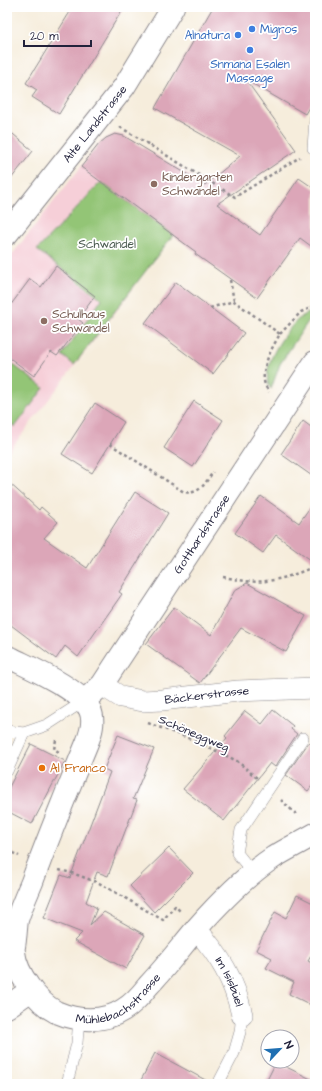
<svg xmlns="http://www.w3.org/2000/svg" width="322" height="1091" font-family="'Architects Daughter',sans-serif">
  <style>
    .built { fill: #f6cfd8 }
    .green { fill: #93c576; stroke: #5a7458 }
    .building { fill: #dca6b8 }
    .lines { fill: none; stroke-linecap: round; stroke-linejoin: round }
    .lane-casing { stroke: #8c888c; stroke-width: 12 }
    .street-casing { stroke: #8c888c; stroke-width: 22 }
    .secondary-casing { stroke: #8c888c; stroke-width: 24 }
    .path { stroke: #8c888c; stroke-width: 2.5; stroke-dasharray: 3 3; stroke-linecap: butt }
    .lane { stroke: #fff; stroke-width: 11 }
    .street { stroke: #fff; stroke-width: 21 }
    .secondary { stroke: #fff; stroke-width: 22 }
    .shop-dot { fill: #3f7fe0; stroke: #fff; stroke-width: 1.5 }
    .education-dot { fill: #8d6e63; stroke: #fff; stroke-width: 1.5 }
    .food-dot { fill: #e8710a; stroke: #fff; stroke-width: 1.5 }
    .labels { text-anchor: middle; stroke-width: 3.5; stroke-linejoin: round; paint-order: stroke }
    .shop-label { font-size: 12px; fill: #366cbe; stroke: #fff; text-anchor: start }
    .street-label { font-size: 12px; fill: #22223b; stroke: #fff }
    .education-label { font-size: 12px; fill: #785e54; stroke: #fff; text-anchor: start }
    .park-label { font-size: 12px; fill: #4a5b50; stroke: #fff }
    .food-label { font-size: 12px; fill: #c56008; stroke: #fff; text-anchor: start }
  </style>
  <rect width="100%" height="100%" fill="#fff"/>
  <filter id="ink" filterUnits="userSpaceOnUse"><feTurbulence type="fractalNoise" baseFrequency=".025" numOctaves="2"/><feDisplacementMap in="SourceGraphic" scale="8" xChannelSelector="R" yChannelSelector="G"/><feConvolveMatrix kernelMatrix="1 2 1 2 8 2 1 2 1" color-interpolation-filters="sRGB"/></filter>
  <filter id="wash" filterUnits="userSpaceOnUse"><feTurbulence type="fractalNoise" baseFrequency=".012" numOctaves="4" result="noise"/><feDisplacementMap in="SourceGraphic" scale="16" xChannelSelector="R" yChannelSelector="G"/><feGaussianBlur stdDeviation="0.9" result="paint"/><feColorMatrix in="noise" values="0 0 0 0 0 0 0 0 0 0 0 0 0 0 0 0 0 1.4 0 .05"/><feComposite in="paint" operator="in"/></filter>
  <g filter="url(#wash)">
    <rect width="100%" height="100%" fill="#f6eddc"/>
    <!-- built -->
    <path class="built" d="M115,134L124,136L208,186L118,309L7,454V261L99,144L106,138Z"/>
    <!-- green -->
    <path class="green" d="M101,182L173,235L74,365L62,355L102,299L37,250Z
      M315,311L280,364L271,389C257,370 286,329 301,317C305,314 311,312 315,311Z
      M7,360L44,388L15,427L7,421Z"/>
    <g id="blocks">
      <!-- building -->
      <path class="building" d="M73,7H124L59,114L32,97L37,90L26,83Z
        M213,7H315V97L305,114L246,80L296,150L217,204L260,235L299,178L315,189V249L300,238L257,298L195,254L196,252L81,167L99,144L106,138L115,134L124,136L205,185L240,156L155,108Z
        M7,129L33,151L7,184Z
        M56,266L95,296L78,319L83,323L57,356L51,352L34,376L7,356V310L30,279L41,287Z
        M176,282L244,333L213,374L145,323Z
        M194,401L223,420L193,467L164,448Z
        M95,403L124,422L92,473L62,454Z
        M303,421L315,430V478L281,454Z
        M7,481L39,510L41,507L58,522L44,538L87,568L135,492L168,513L119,592L122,594L78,657L65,646L56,659L7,622Z
        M261,496L299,523L315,500V563L276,535L263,553L235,533Z
        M247,583L306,616L286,652L241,628L200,683L146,644L174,607L211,635L235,590Z
        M273,710L293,726L291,729L297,734L275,767L270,763L224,821L183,789L227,738L225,736L245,711L262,724Z
        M118,735L154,749L133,799L137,800L108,876L97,872L86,902L97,908L90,925L104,912L145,935L126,969L74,941L82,933L44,918L61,875L70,878L110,772L104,769Z
        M309,742L315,747V782L308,791L286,775Z
        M31,744L65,761L32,824L7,811V791Z
        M169,848L193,873L154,912L130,886Z
        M297,895L315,904V949L308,961L315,965V1007L289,994L294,982L266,968L272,958L256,950L275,912L286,918Z
        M155,1053L211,1083V1084H139Z
        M276,1062L315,1081V1084H265Z"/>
    </g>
  </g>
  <g filter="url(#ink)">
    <use href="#blocks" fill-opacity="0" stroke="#8c888c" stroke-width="1"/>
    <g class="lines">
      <!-- lane casing -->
      <g class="lane-casing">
        <path id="lane" d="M315,120L313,148L315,149
          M7,731L24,733L47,725L84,701
          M7,771L24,733
          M253,873L237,853L241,830L303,738
          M67,1084L77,1043L79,1019
          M218,1084L234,1053L240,1032L242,1015"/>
      </g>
      <!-- street casing -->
      <g class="street-casing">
        <g id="street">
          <path id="s1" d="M102,685L121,697L143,701L162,700L238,691L315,688"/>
          <path id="s2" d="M196,929C220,956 234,979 242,1015"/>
        </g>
      </g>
      <!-- secondary casing -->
      <g class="secondary-casing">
        <g id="secondary">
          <path id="s3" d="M7,234L124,87L173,7"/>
          <path id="s4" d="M7,657L13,659C33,669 81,690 90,710C95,721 91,733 87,743C68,789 49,835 32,882C27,894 21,907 17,920C16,926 16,933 15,939C15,943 13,948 14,952C16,973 37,1002 56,1012C77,1021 103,1023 123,1010C133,1004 141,995 148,986C165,968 181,947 197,928C220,902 245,876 274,857C287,849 301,842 315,834"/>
          <path id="s5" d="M84,701L102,685L117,662L315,362"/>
          <path d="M7,1007L31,990"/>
        </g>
      </g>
      <!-- path -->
      <path class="path" d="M120,127L235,197L300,157
        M230,280L234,301
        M210,308L234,301L280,334C273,346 262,365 264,380C264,384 267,389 269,392
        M280,334L301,312L315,306
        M110,444L184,492C200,495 205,483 213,472
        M223,577C230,578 238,580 245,581C269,584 293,576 315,566
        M148,723L196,741L237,761L257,778
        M56,740L54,749L59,752
        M281,800L296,814
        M7,850L19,856
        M59,870L72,873L99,883L163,920L175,906L181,912"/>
      <!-- lane -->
      <use href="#lane" class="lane"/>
      <!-- street -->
      <use href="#street" class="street"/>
      <!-- secondary -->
      <use href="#secondary" class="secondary"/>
    </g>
  </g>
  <!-- markers -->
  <g class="shop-dot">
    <circle cx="252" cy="29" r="4"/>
    <circle cx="238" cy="35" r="4"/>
    <circle cx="250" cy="50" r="4"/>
  </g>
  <g class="education-dot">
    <circle cx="154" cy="184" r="4"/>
    <circle cx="44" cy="321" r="4"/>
  </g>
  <circle class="food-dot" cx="42" cy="768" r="4"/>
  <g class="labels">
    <!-- shop labels -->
    <g class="shop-label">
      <text x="260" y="33">Migros</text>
      <text x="230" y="39" text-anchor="end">Alnatura</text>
      <text x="250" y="68" text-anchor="middle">Snmana Esalen<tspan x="250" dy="14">Massage</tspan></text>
    </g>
    <!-- street labels -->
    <g class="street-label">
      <text dy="4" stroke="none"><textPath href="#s3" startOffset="141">Alte Landstrasse</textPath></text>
      <text dy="4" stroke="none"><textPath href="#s5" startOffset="205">Gotthardstrasse</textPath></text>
      <text dy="4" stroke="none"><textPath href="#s1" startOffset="109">Bäckerstrasse</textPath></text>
      <text transform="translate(194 733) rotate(23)" y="4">Schöneggweg</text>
      <text dy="4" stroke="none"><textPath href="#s2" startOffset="63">Im Isisbüel</textPath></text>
      <text dy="4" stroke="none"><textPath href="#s4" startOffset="502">Mühlebachstrasse</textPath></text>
    </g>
    <!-- education labels -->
    <g class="education-label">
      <text x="162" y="181">Kindergarten<tspan x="162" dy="14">Schwandel</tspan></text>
      <text x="52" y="318">Schulhaus<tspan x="52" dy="14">Schwandel</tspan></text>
    </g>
    <!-- park labels -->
    <g class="park-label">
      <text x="107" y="248">Schwandel</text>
    </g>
    <!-- food labels -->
    <g class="food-label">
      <text x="50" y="772">Al Franco</text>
    </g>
  </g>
  <!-- margin -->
  <rect width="322" height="1091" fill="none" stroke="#fff" stroke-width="24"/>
  <!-- north arrow -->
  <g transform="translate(280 1049) rotate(64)"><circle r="19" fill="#ffffff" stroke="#a7a7b1"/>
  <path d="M0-3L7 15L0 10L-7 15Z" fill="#1f6fb2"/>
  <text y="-6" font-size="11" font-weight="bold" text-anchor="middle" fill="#22223b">N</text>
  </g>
  <!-- scale -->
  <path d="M24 40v6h67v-6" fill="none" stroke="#22223b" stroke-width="2"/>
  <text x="30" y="40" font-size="12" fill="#22223b" stroke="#ffffff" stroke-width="3" paint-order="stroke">20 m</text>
</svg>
